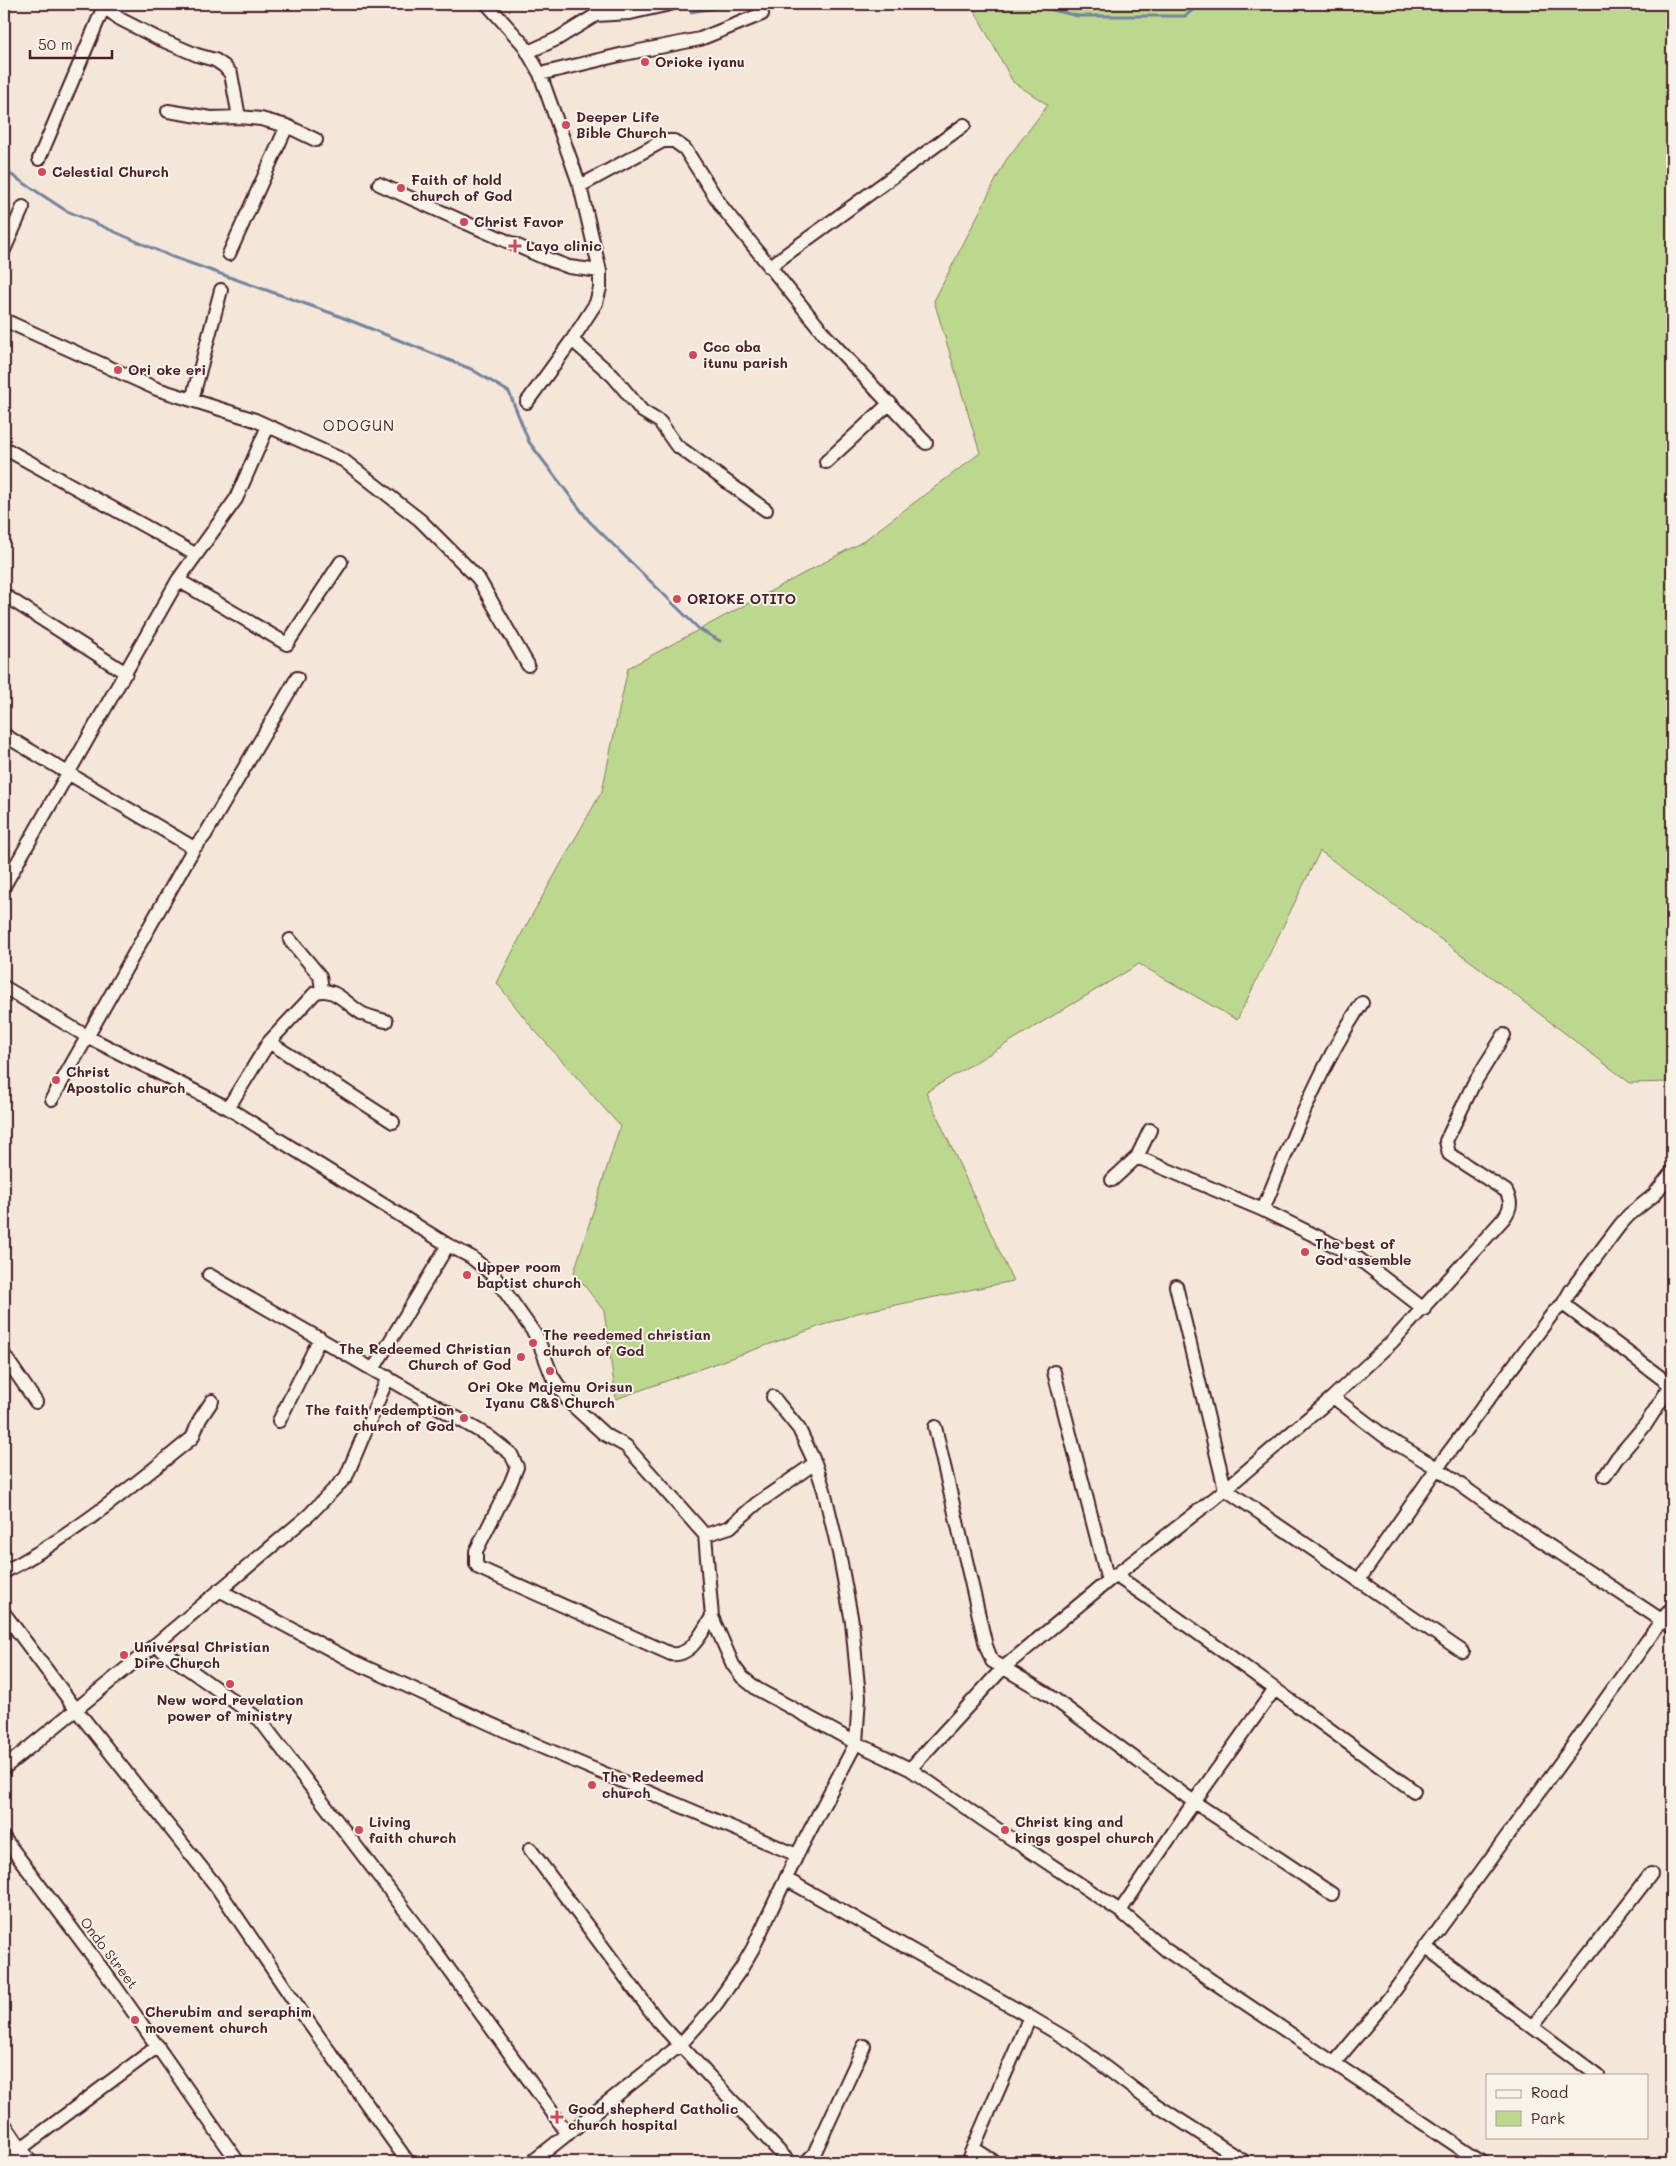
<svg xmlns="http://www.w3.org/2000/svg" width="1676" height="2166" font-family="Mali,sans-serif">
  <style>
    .green { fill: #bcd88f; stroke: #837c5d }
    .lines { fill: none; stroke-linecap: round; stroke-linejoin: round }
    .stream { stroke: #73839f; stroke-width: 3 }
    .street-casing { stroke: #4a1f2b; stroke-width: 16 }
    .secondary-casing { stroke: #4a1f2b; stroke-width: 21 }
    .street { stroke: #f7f3e8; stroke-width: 12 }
    .secondary { stroke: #f7f3e8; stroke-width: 18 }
    .poi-dot { fill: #d1495b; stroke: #f7f3e8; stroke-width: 2 }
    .labels { text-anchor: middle; stroke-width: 4; stroke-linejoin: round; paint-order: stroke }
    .poi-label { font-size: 14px; font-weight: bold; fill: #4a1f2b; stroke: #f7f3e8; text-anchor: start }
    .street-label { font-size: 14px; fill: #4a1f2b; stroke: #f7f3e8 }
    .neighbourhood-label { font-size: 15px; letter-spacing: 1px; fill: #4a1f2b; stroke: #f7f3e8 }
  </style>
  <rect width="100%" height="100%" fill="#f4e7d9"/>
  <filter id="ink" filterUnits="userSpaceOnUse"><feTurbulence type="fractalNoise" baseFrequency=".02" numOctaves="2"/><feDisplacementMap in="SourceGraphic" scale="10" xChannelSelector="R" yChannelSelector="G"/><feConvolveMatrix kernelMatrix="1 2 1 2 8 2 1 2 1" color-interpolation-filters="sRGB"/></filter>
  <g filter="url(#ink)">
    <!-- green -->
    <path class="green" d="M971,4H1672V1082L1630,1083L1473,963L1320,851L1237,1020L1139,964L926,1092L1013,1281L857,1313L616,1399L604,1311L574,1272L620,1126L530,1025L497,983L523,931L602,791L628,668L862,542L980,453L934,301L1006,160L1048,105L1013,82Z"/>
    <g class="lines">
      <!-- stream -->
      <path class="stream" d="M1028,4L1078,16H1185L1200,4
        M691,12L738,4
        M4,170L65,210L170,256L334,314L471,369L509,392L529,442L589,521L699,629L720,641"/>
      <!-- street casing -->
      <g class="street-casing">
        <path id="street" d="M487,4L523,44L540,74L580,186L600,271V288L596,303L572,340L527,402
          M104,7L120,19L157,38L197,55L215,60L224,66L231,74L239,117
          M528,52L557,39L596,15L630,13L670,4
          M540,74L624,54L700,39L762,14
          M168,111L211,118L239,117L261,119L287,126
          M39,159L105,4
          M379,184L540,256L569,267L600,271
          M580,186L663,141H674L685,149L722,207L825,335L926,443
          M4,250L23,207
          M229,254L287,126L316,140
          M769,267L964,125
          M4,320L157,389L255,420L343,460L420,520L478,578L528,665
          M572,340L613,376L642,411L660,422L676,445L766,510
          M192,400L221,290
          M4,448L195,554
          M826,462L890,403
          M178,580L287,644L341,562
          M4,595L126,673
          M4,735L194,848
          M4,886L178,580L236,499L268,426
          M290,940L320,976L322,989
          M4,987L88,1037L228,1108L448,1245L471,1257L494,1276L537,1337L552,1376L569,1402L604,1434L626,1446L705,1535L712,1617L733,1665L742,1677L757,1689L856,1743L910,1769L982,1819L1120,1911L1166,1950L1481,2162
          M269,1042L393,1122
          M52,1099L194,848L205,835L297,678
          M228,1108L269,1042L315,993C333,984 348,1006 363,1014C370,1017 379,1019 386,1021
          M1137,1157L1263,1210L1326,1241L1359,1259L1424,1309
          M1112,1180L1137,1157L1150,1130
          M1263,1210C1292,1139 1319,1067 1362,1003
          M209,1275L488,1436L511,1454L517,1467L511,1482L476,1551V1564L479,1568L671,1654C692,1657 702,1631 712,1617
          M1176,1286L1225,1489L1463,1652
          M1563,1304L1571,1290L1620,1225L1629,1215L1654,1195L1672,1172
          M4,1355L36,1402
          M374,1368L448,1245
          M1054,1372L1108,1581
          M1333,1397L1384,1436L1437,1468L1504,1516L1672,1627
          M279,1421L320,1338
          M935,1427L986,1646L992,1661L1046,1693L1194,1802L1332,1894
          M1605,1476L1617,1458L1646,1424L1671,1385
          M705,1535L730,1527L756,1504L815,1463
          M4,1572C73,1536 131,1487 192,1438L200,1419L212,1401
          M1115,1575C1217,1644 1314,1719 1414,1791
          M1358,1581L1437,1468L1553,1313L1563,1304L1672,1386
          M219,1590L352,1661L539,1746L797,1855
          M4,1613L75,1708L216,1886L309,2023L408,2162
          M155,1645L260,1720L432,1946L568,2134
          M4,1768L155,1645L309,1515L346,1477L388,1377
          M910,1769L1003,1668L1108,1581L1215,1498L1333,1397L1393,1341L1504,1218C1511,1208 1512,1202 1506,1191L1449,1154L1446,1141L1473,1085L1504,1035
          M4,1838L115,1986L238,2162
          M530,1849L658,2021L789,2162
          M786,1879L1030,2017L1072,2042L1147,2099L1245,2162
          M1120,1911L1194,1802L1274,1690
          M1425,1947L1597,2075
          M1533,2026L1651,1874
          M1335,2062L1389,1998L1577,1740L1661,1621L1672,1608
          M973,2148L995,2162
          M4,2161L158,2046
          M532,2162L680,2045L714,2007L741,1969L753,1948L797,1855L856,1743L859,1697L852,1622L839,1553L824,1490L815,1463L799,1429L773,1397
          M806,2162L814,2154L864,2046
          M967,2162L1030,2017"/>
      </g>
      <!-- secondary casing -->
      <g class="secondary-casing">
        <path id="secondary" d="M4,2128L27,2162"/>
      </g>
      <!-- street -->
      <use href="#street" class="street"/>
      <!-- secondary -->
      <use href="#secondary" class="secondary"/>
    </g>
  </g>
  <!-- markers -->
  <g class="poi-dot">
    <circle cx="645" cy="62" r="5"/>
    <circle cx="566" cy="125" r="5"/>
    <circle cx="42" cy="172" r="5"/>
    <circle cx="401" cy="188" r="5"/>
    <circle cx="464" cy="222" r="5"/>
    <path d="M512.5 238.5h5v5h5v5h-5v5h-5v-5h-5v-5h5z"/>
    <circle cx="693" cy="355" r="5"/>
    <circle cx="118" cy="370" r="5"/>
    <circle cx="677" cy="599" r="5"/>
    <circle cx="56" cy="1080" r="5"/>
    <circle cx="1305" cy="1252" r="5"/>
    <circle cx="467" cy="1275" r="5"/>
    <circle cx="533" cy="1343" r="5"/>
    <circle cx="521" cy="1357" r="5"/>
    <circle cx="550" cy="1371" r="5"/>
    <circle cx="464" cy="1418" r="5"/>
    <circle cx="124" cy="1655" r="5"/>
    <circle cx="230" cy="1684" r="5"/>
    <circle cx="592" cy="1785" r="5"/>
    <circle cx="359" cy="1830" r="5"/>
    <circle cx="1005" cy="1830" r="5"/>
    <circle cx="135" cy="2020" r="5"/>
    <path d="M554.5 2109.5h5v5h5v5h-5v5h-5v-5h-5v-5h5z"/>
  </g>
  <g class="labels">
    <!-- poi labels -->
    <g class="poi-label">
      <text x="655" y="67">Orioke iyanu</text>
      <text x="576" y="122">Deeper Life<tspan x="576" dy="16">Bible Church</tspan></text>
      <text x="52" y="177">Celestial Church</text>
      <text x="411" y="185">Faith of hold<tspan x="411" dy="16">church of God</tspan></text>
      <text x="474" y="227">Christ Favor</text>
      <text x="526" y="251">Layo clinic</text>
      <text x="703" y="352">Ccc oba<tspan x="703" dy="16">itunu parish</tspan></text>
      <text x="128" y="375">Ori oke eri</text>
      <text x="687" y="604">ORIOKE OTITO</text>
      <text x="66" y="1077">Christ<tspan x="66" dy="16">Apostolic church</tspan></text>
      <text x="1315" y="1249">The best of<tspan x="1315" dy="16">God assemble</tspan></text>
      <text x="477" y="1272">Upper room<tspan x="477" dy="16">baptist church</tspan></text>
      <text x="543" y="1340">The reedemed christian<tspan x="543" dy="16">church of God</tspan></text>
      <text x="511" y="1354" text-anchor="end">The Redeemed Christian<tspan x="511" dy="16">Church of God</tspan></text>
      <text x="550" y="1392" text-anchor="middle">Ori Oke Majemu Orisun<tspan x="550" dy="16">Iyanu C&amp;S Church</tspan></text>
      <text x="454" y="1415" text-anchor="end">The faith redemption<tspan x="454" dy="16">church of God</tspan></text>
      <text x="134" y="1652">Universal Christian<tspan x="134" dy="16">Dire Church</tspan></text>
      <text x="230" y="1705" text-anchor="middle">New word revelation<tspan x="230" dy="16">power of ministry</tspan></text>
      <text x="602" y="1782">The Redeemed<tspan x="602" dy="16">church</tspan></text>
      <text x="369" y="1827">Living<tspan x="369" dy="16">faith church</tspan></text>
      <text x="1015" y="1827">Christ king and<tspan x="1015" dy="16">kings gospel church</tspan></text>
      <text x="145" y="2017">Cherubim and seraphim<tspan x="145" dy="16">movement church</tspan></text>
      <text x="568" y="2114">Good shepherd Catholic<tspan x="568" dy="16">church hospital</tspan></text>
    </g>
    <!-- street labels -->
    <g class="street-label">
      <text transform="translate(109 1953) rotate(53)" y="5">Ondo Street</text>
    </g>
    <!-- neighbourhood labels -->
    <g class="neighbourhood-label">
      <text x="359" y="431">ODOGUN</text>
    </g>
  </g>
  <!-- margin -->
  <rect width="1676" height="2166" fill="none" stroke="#f7f3e8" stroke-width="20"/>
  <rect x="10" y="10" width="1656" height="2146" fill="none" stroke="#4a1f2b" stroke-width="2" filter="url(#ink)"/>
  <!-- legend -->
  <rect x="1486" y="2074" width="162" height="65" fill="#f7f3e8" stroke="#b29e9c"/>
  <rect x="1496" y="2090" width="25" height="8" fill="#f7f3e8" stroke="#b29e9c"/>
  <text x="1531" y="2098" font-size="15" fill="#4a1f2b">Road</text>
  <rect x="1496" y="2111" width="25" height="15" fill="#bcd88f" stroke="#b29e9c"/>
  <text x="1531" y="2124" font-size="15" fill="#4a1f2b">Park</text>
  <!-- scale -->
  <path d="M30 50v8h82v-8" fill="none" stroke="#4a1f2b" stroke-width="2.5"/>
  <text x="38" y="50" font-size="15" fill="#4a1f2b" stroke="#f7f3e8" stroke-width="4" paint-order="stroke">50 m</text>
</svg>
